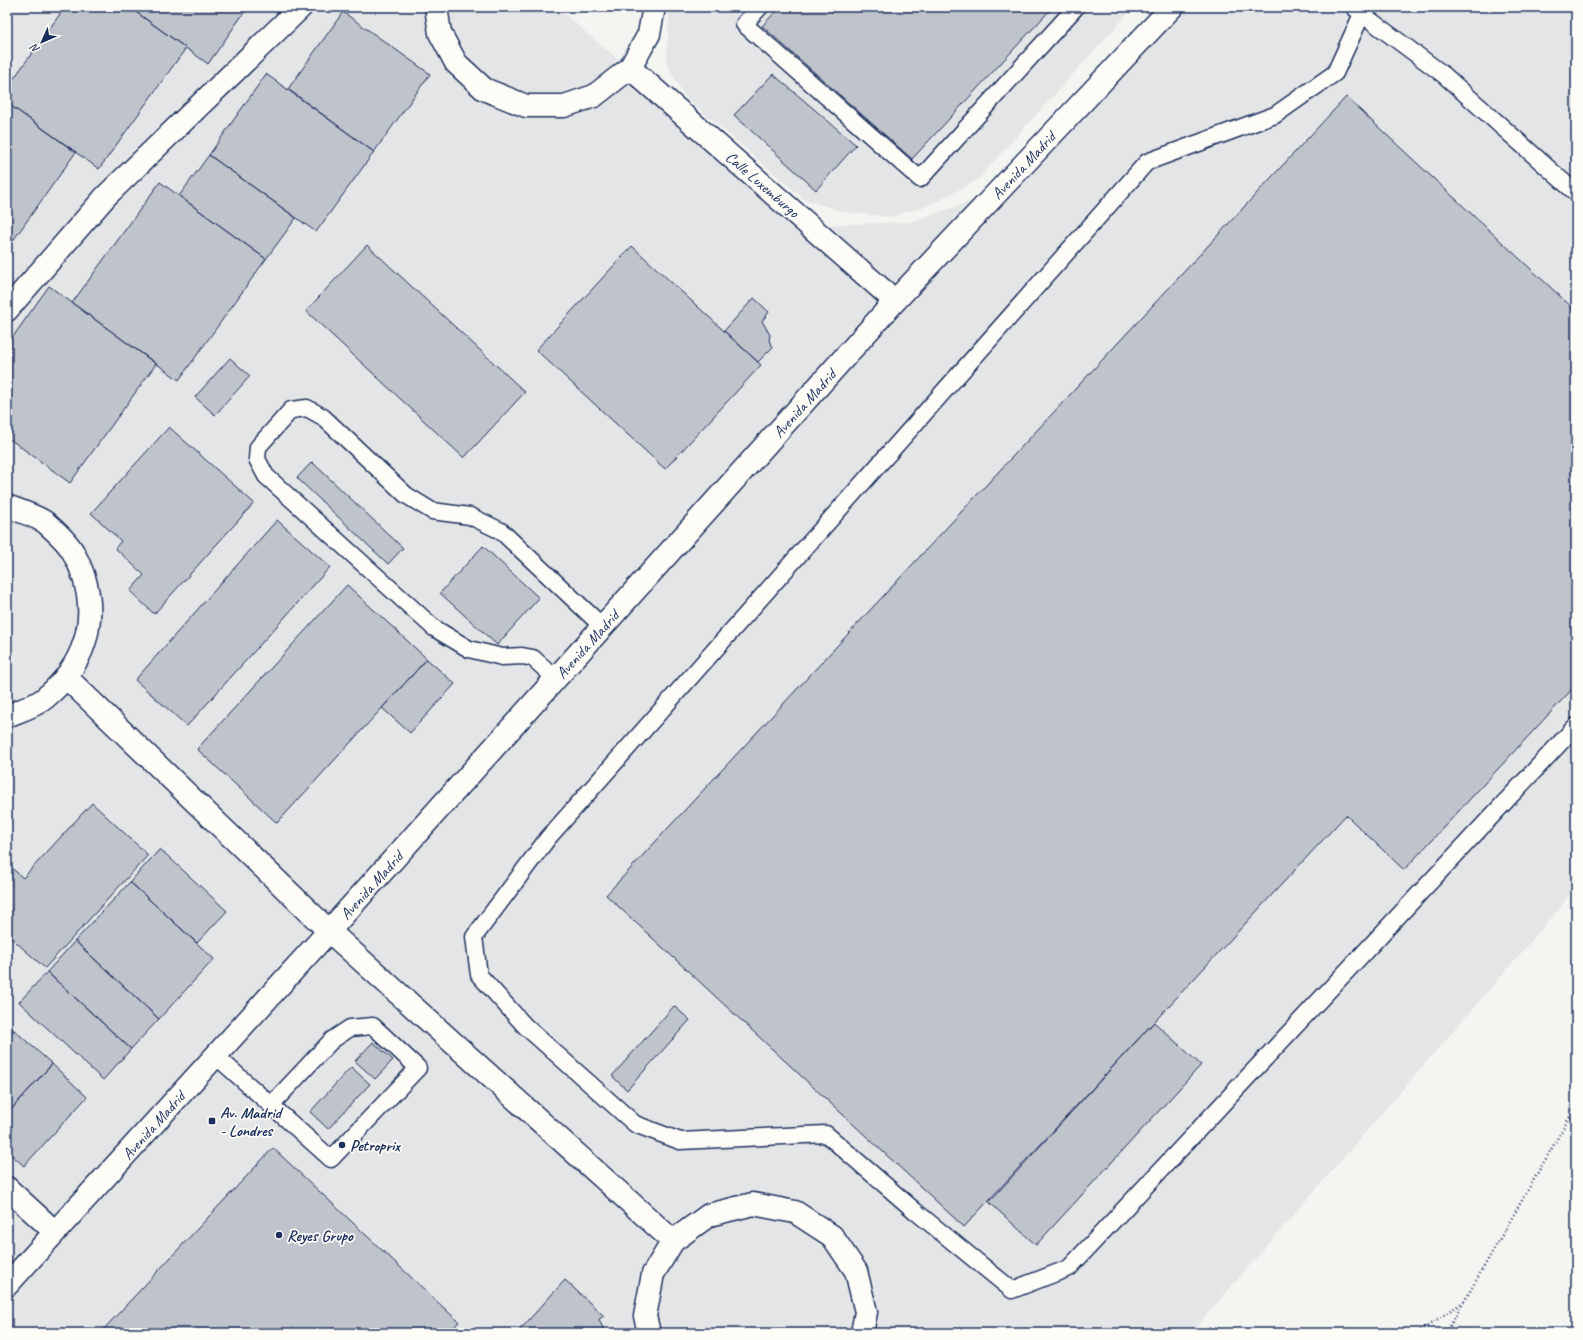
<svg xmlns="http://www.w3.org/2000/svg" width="1583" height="1340" font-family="Caveat,sans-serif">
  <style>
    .built { fill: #e4e5e6 }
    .building { fill: #bfc3cc; stroke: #1b2f5e }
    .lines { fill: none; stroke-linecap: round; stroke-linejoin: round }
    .lane-casing { stroke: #1b2f5e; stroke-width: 19 }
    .street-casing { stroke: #1b2f5e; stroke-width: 25 }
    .path { stroke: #1b2f5e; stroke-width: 2.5; stroke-dasharray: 1 3; stroke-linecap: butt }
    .lane { stroke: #fdfcf7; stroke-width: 16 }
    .street { stroke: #fdfcf7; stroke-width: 22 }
    .poi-dot { fill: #1b2f5e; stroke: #fdfcf7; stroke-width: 1.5 }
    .labels { text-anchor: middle; stroke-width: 3.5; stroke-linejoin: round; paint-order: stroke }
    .street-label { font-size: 16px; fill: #1b2f5e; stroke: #fdfcf7 }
    .poi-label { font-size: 16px; font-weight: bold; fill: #1b2f5e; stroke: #fdfcf7; text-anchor: start }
  </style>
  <rect width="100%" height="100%" fill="#f4f4f1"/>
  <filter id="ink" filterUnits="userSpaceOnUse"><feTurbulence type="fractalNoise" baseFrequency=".025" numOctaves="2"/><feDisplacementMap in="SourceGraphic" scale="8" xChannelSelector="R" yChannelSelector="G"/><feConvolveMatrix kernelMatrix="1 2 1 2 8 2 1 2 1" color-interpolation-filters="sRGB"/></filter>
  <g filter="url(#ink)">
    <!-- built -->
    <path class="built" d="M7,7H556L814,225L910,222L975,200L1156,7H1576V885L1560,908L1191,1333H7Z
      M670,7H1134L977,180L932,204L891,217L843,212L804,199L684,96L666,63Z"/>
    <!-- building -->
    <path class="building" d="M65,7H129L186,48L99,169L7,103V88Z
      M129,7H248L208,64Z
      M780,7H1053L912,159L762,26Z
      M343,12L430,74L374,152L288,89Z
      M266,74L374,152L316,232L209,155Z
      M773,74L856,145L816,190L734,115Z
      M1346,97L1576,311V685L1404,870L1346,815L964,1227L606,895Z
      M7,103L76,152L7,249Z
      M209,155L296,218L266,259L179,196Z
      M160,182L266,259L179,380L72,303Z
      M367,245L525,392L464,458L306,311Z
      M632,246L761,365L665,469L536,350Z
      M49,286L156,364L70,483L7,437V345Z
      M754,298L769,312L762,321L770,335L769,341L773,347L758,362L724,331Z
      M230,358L250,376L215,415L195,397Z
      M169,427L254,503L154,614L130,591L144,575L115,548L121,541L91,513Z
      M312,462L403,548L388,564L297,478Z
      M277,520L330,567L187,726L135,680Z
      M483,546L539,598L497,645L440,593Z
      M347,585L427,659L277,823L197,749Z
      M427,659L455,684L410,733L382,708Z
      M92,803L148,855L45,968L7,934V864L23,878Z
      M160,849L227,911L197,943L130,882Z
      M130,882L214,959L159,1019L75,941Z
      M75,941L159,1019L131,1049L47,972Z
      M47,972L131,1049L103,1080L19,1002Z
      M674,1006L690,1020L627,1090L612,1076Z
      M1154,1022L1201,1065L1036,1245L989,1202Z
      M7,1024L14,1030L7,1038Z
      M14,1030L52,1064L7,1114V1038Z
      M373,1042L393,1060L375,1079L355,1061Z
      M52,1064L87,1097L24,1166L7,1151V1114Z
      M351,1067L370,1084L328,1129L310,1112Z
      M273,1148L459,1322L448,1333H100Z
      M565,1280L604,1316L599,1319L605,1333H517Z"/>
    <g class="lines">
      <!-- lane casing -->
      <g class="lane-casing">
        <path id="lane" d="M760,7L744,24L920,179L1076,7
          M1354,7L1362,14L1335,73L1275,115L1147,162L548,838L474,937L479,975L525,1026L635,1124L680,1141L826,1134L915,1211L1012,1290L1069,1268L1576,726
          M1362,14L1444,75L1576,193
          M556,679L533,658L522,656L502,657L469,649L434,628L266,476L257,459L258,447L291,410L307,408L323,417L406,495L432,511L470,516L501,531L603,627
          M216,1056L331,1159L418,1068L373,1026L350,1028L332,1040L271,1105"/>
      </g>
      <!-- street casing -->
      <g class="street-casing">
        <path id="street" d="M436,7L440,33L456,63L484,89L526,106H564L594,96L630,68L649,34L654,7
          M630,68L895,301
          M7,310L106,196L301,7
          M7,506C17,510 39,517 46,523C53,529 68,543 73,552C102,605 92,659 45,698C36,706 18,711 7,716
          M67,678L329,931L673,1241
          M7,1188L55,1232
          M7,1285L329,931L895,301L1172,7
          M649,1333L645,1316L653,1274L673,1241L709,1215L753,1204L795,1212L832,1236L856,1271L866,1312L862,1333"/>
      </g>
      <!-- path -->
      <path class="path" d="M1417,1333L1462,1303
        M1446,1333L1576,1106"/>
      <!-- lane -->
      <use href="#lane" class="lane"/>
      <!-- street -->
      <use href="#street" class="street"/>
    </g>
  </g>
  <!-- markers -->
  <g class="poi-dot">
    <rect x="208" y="1117" width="8" height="8" rx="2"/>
    <circle cx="342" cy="1145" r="4"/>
    <circle cx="279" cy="1235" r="4"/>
  </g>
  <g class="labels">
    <!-- street labels -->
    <g class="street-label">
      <text transform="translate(1023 165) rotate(-47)" y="6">Avenida Madrid</text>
      <text transform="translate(763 184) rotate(41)" y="6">Calle Luxemburgo</text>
      <text transform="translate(804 403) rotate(-48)" y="6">Avenida Madrid</text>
      <text transform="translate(587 644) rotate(-48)" y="6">Avenida Madrid</text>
      <text transform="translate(371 885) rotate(-48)" y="6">Avenida Madrid</text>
      <text transform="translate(153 1125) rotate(-48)" y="6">Avenida Madrid</text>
    </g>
    <!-- poi labels -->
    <g class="poi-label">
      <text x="220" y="1118">Av. Madrid<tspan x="220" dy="18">- Londres</tspan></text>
      <text x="350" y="1151">Petroprix</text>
      <text x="287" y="1241">Reyes Grupo</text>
    </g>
  </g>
  <!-- margin -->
  <rect width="1583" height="1340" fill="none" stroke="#fdfcf7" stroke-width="24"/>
  <rect x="12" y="12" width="1559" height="1316" fill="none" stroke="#1b2f5e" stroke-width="1.5" filter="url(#ink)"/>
  <!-- north arrow -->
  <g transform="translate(42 42) rotate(225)" stroke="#fdfcf7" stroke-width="3" paint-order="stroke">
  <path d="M0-3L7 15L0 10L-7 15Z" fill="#1b2f5e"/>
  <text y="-6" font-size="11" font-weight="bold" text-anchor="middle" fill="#1b2f5e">N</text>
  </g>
</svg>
